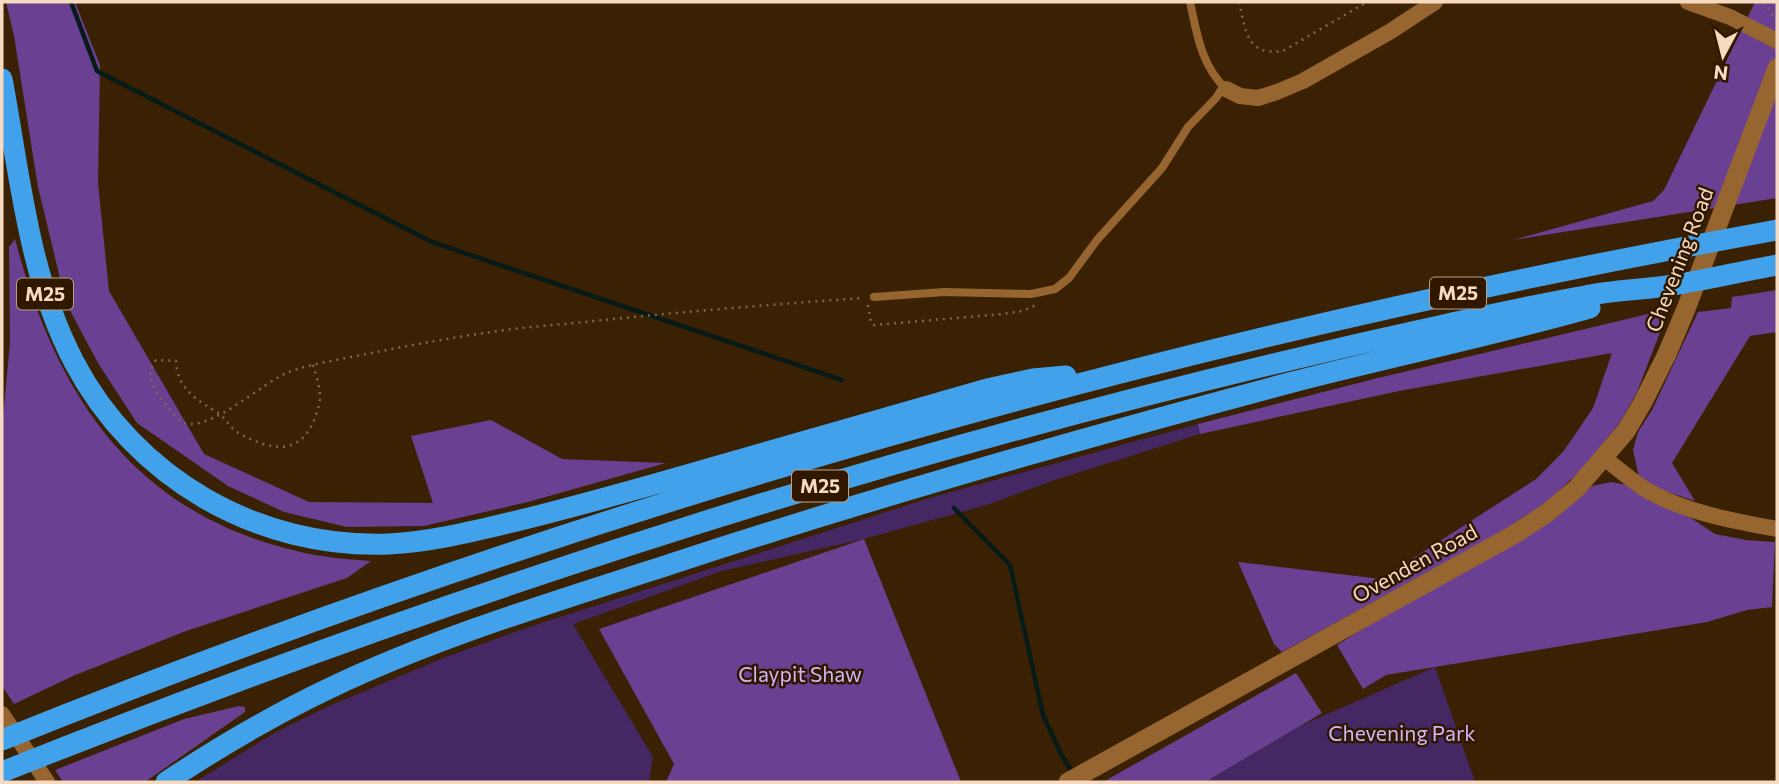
<svg xmlns="http://www.w3.org/2000/svg" width="1779" height="784" font-family="Commissioner,sans-serif">
  <style>
    .green { fill: #452763 }
    .forest { fill: #694092 }
    .lines { fill: none; stroke-linecap: round; stroke-linejoin: round }
    .stream { stroke: #071b18; stroke-width: 4.5 }
    .path { stroke: #81664a; stroke-width: 2.5; stroke-dasharray: 2 5; stroke-linecap: butt }
    .service { stroke: #976530; stroke-width: 8 }
    .minor { stroke: #976530; stroke-width: 16 }
    .secondary { stroke: #976530; stroke-width: 19 }
    .motorway { stroke: #41a2eb; stroke-width: 21 }
    .labels { text-anchor: middle; stroke-width: 5; stroke-linejoin: round; paint-order: stroke }
    .shield { fill: #301800; stroke: #bba087; stroke-width: 2 }
    .shield-label { font-size: 19px; font-weight: bold; fill: #f7dbc1 }
    .street-label { font-size: 21px; fill: #f7dbc1; stroke: #301800 }
    .park-label { font-size: 21px; fill: #d3b5f8; stroke: #301800 }
  </style>
  <rect width="100%" height="100%" fill="#3b2104"/>
  <!-- green -->
  <path class="green" d="M1198,424L1200,434L1052,481L990,504L864,539L722,571L573,624L653,757L649,782H195L276,732L327,707L443,658L523,629L933,497Z
    M1435,667L1475,782H1205L1300,726Z"/>
  <!-- forest -->
  <path class="forest" d="M6,2H75L100,65L98,183L109,291L204,454L309,502L433,503L411,436L491,420L562,459L666,463L528,502L424,526L347,527L284,512L228,486L137,423L98,363L66,303L38,187L14,36Z
    M1755,2H1777V198L1513,240L1653,201L1664,190Z
    M15,239C55,392 131,511 293,550C318,557 345,559 371,561L347,578L186,631L73,676L14,704L2,686V429L10,342L9,247Z
    M1777,290V332L1750,336L1672,463L1695,501L1653,487L1639,477L1633,450L1638,432L1652,410L1698,312L1731,308L1732,297Z
    M1669,309L1637,392L1619,424L1582,469L1545,504L1499,533L1282,652L1274,644L1238,562L1381,579L1536,479L1563,452L1593,408L1612,353L1399,391L1200,434L1198,424L1374,379Z
    M1611,482L1627,485L1650,501L1691,518L1715,534L1746,540L1775,542L1772,607L1747,610L1707,622L1386,675L1363,689L1337,645L1401,605L1554,519L1592,486Z
    M864,539L961,782H666L674,764L599,629Z
    M1296,673L1322,713L1205,782H1103Z
    M239,706L245,707V712L145,782H63L55,770L184,719Z"/>
  <g class="lines">
    <!-- stream -->
    <path class="stream" d="M71,2L97,71L432,242L842,380
      M954,508L1010,565L1043,715L1061,754L1073,773"/>
    <!-- path -->
    <path class="path" d="M1239,2C1246,31 1246,56 1283,51L1367,2
      M1764,2L1777,22
      M868,305L871,323L874,325L1003,314L1022,311L1039,304
      M313,365C316,375 320,387 320,397C320,404 317,411 315,418C300,457 270,450 240,434C230,429 226,418 217,412C196,400 177,388 176,361L156,360C141,377 159,397 170,410C174,414 177,420 181,422C208,435 264,381 289,372C307,365 327,362 346,358C397,348 447,338 498,331C533,326 569,324 604,320C690,311 777,304 864,298"/>
    <!-- service -->
    <path class="service" d="M1190,2C1197,34 1201,65 1226,89
      M874,297L944,292L1031,294L1055,289L1069,278L1097,240L1162,168L1188,127L1216,98L1223,87"/>
    <!-- minor -->
    <path class="minor" d="M1688,2L1730,17L1777,41
      M1226,89L1240,96L1258,98L1277,92L1303,81L1391,31L1435,2
      M1605,459C1619,469 1633,482 1648,491C1688,513 1733,521 1777,529
      M2,714L47,782"/>
    <!-- secondary -->
    <path class="secondary" d="M1068,782L1515,534L1547,513L1577,488L1626,431L1643,402L1667,354L1686,309L1777,68"/>
    <!-- motorway -->
    <path class="motorway" d="M2,79C20,175 28,274 74,362C135,478 257,549 389,544C428,542 466,533 504,524C555,512 605,498 655,484C766,453 876,420 987,389L1033,379L1066,376
      M2,740C574,510 1170,339 1777,230
      M2,772C471,585 954,431 1448,324C1494,314 1539,304 1585,296C1609,291 1634,290 1659,287C1698,282 1738,272 1777,265
      M166,782C219,747 273,715 330,688C439,636 557,601 671,564C875,497 1082,438 1289,383C1389,357 1491,336 1590,308"/>
  </g>
  <g class="labels">
    <!-- shield labels -->
    <g class="shield">
      <rect x="1430" y="277.5" width="56" height="31" rx="5"/>
      <rect x="17" y="278.5" width="56" height="31" rx="5"/>
      <rect x="792" y="470.5" width="56" height="31" rx="5"/>
    </g>
    <g class="shield-label">
      <text x="1458" y="300">M25</text>
      <text x="45" y="301">M25</text>
      <text x="820" y="493">M25</text>
    </g>
    <!-- street labels -->
    <g class="street-label">
      <text transform="translate(1680 260) rotate(-69)" y="7">Chevening Road</text>
      <text transform="translate(1415 564) rotate(-29)" y="7">Ovenden Road</text>
    </g>
    <!-- park labels -->
    <g class="park-label">
      <text x="800" y="682">Claypit Shaw</text>
      <text x="1402" y="741">Chevening Park</text>
    </g>
  </g>
  <!-- border -->
  <rect width="1779" height="784" fill="none" stroke="#f7dbc1" stroke-width="7"/>
  <!-- north arrow -->
  <g transform="translate(1723 56) rotate(187)" stroke="#301800" stroke-width="5" paint-order="stroke">
  <path d="M0-5L12 26L0 18L-12 26Z" fill="#f7dbc1"/>
  <text y="-10" font-size="19" font-weight="bold" text-anchor="middle" fill="#f7dbc1">N</text>
  </g>
</svg>
